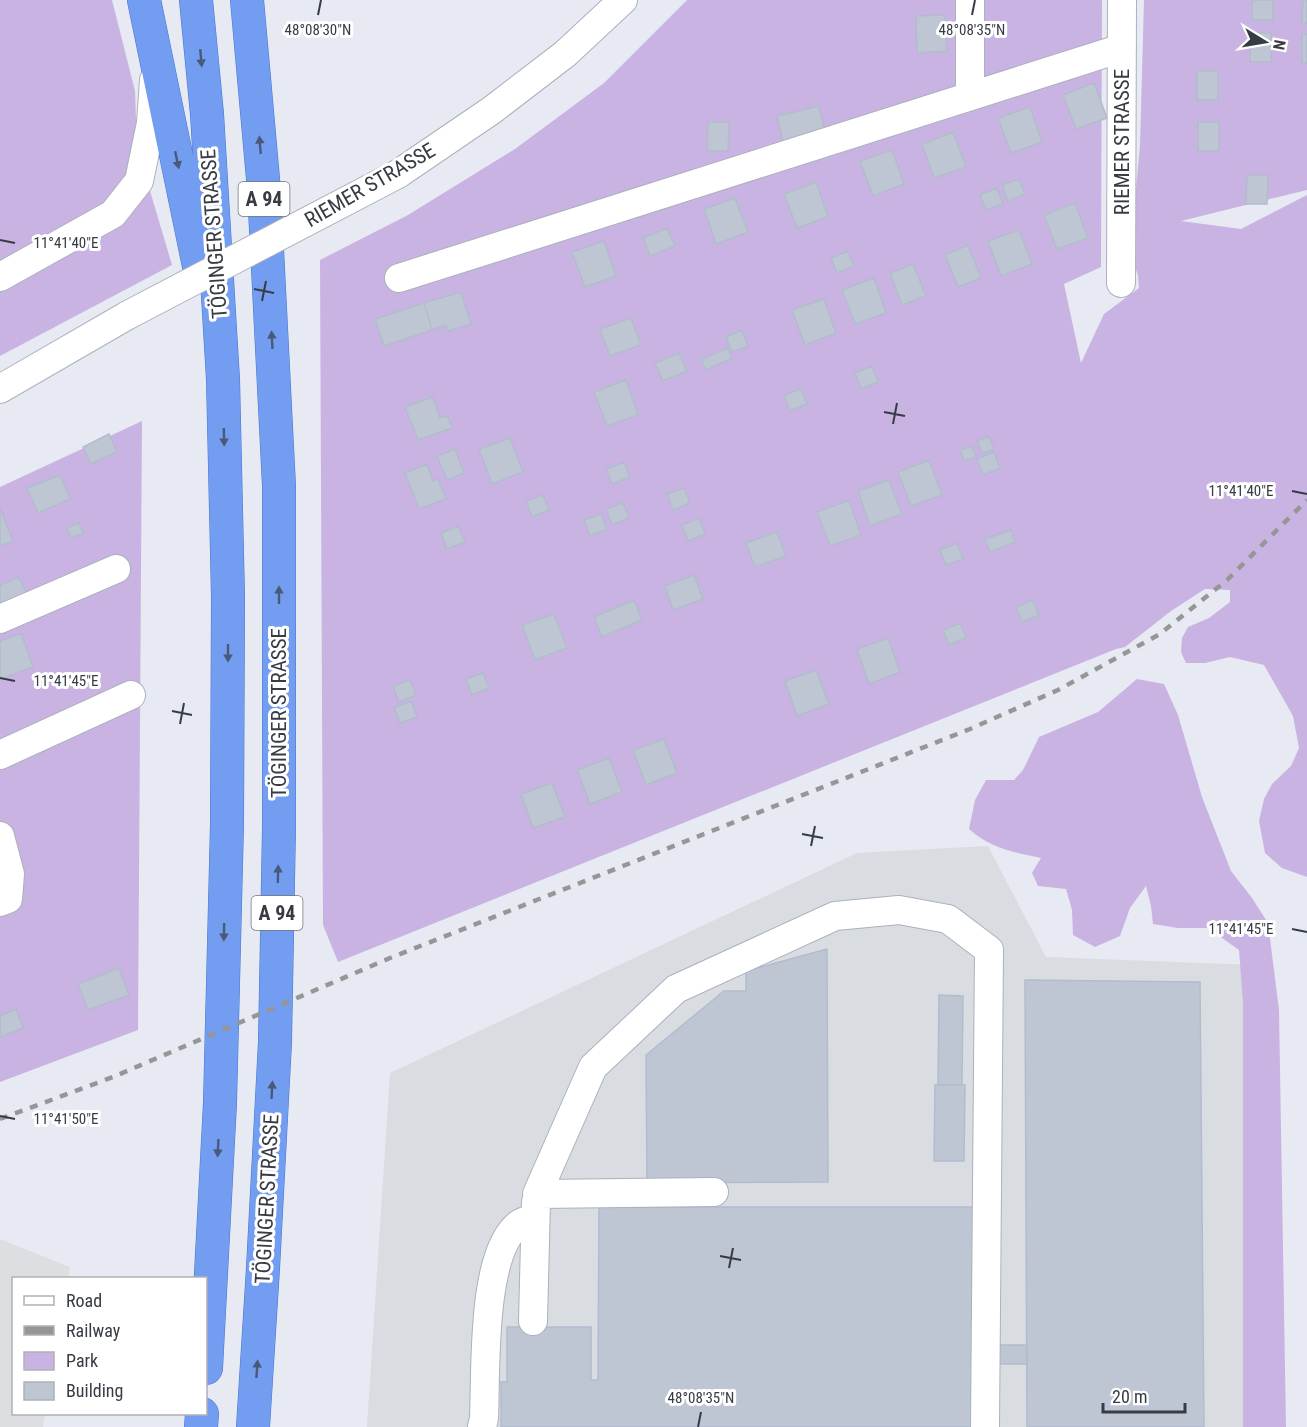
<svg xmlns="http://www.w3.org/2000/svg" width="1307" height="1427" font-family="'Roboto Condensed',sans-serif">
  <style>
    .industrial { fill: #d9dde1 }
    .green { fill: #c9b3e3 }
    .parking { fill: #dcdee1 }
    .building { fill: #bec6d3; stroke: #b2bccd; stroke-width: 1.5 }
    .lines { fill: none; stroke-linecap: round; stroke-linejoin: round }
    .minor-casing { stroke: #abb1bd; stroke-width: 30 }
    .highway-casing { stroke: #4477cf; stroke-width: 34 }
    .minor { stroke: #fff; stroke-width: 28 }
    .highway { stroke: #739df1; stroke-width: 33 }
    .rail { stroke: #969696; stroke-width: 4.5; stroke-dasharray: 8 8; stroke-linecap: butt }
    .minor-bridge-casing { stroke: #abb1bd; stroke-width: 30; stroke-linecap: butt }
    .minor-bridge { stroke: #fff; stroke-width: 28 }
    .oneway { fill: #495978 }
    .ticks { fill: none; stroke: #373c44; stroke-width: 2 }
    .labels { text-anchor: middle; stroke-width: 6; stroke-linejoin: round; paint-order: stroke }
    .shield { fill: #fff; stroke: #73767c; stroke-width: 1.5 }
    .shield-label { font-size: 20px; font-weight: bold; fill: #373c44 }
    .street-label { font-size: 21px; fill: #373c44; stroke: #fff }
    .ticks-label { font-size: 15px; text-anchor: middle; fill: #373c44; stroke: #fff; stroke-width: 6; stroke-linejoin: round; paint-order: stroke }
  </style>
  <rect width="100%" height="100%" fill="#e7eaf2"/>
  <!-- industrial -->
  <path class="industrial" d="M988,846L1046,957L1255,965L1262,1427H367L390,1073L857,853Z"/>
  <!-- green -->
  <path class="green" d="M0,0H112L135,91L137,147L172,265L0,356Z
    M687,0H1102L1101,267L1064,284L1081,363L1104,314L1139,288L1138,275L1130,255L1140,145L1144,0H1307V190L1181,221L1241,229L1307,195V877L1282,868L1265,853L1259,821L1264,799L1272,784L1291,766L1299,748L1293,716L1264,665L1230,657L1205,663H1186L1181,652L1182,638L1188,627L1209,618L1230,602V590L1205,589L1171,611L1125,647L1116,649L338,962L323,925L320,260L408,215L515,149L604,83Z
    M142,421L138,1030L0,1082V487Z
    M1137,679L1164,684L1178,715L1202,797L1231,871L1252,898L1268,923L1279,1010L1286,1427H1243V1003L1239,950L1208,928H1178L1153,924L1151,906L1146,886L1130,908L1120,936L1095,947L1073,935L1072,910L1066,889L1038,886L1032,873L1041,858C1013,852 992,849 969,829L975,800L986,780H1014L1023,770L1039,737L1098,712Z"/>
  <!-- parking -->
  <path class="parking" d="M0,1239L70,1267L68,1278H14V1414H45L43,1427H0Z"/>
  <!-- building -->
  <path class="building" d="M1252,0H1273V20H1252Z
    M1303,0H1307V23H1302Z
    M945,15L947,51L917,53L916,16Z
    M1250,33H1271V62H1250Z
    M1302,34H1307V63H1302Z
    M1197,71H1218V100H1197Z
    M1094,83L1107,118L1076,129L1063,95Z
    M819,106L825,132L783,142L777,116Z
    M1030,107L1042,142L1011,153L998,118Z
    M708,122H729L728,151H707Z
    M1198,122H1219V151H1198Z
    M953,132L966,167L934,178L922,144Z
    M892,150L904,184L873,196L860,161Z
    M1247,175H1268L1267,204H1246Z
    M1019,179L1025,194L1008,201L1002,185Z
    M816,182L828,217L797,228L784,194Z
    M997,188L1003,204L986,210L980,195Z
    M735,198L748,232L716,244L704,209Z
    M1075,203L1088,238L1057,249L1044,215Z
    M667,228L675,246L650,256L643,238Z
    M1019,230L1032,264L1001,276L988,241Z
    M604,241L616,276L585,287L572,252Z
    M968,245L981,278L958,287L945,255Z
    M848,251L854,266L837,273L831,258Z
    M913,264L926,296L902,305L890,273Z
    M874,278L886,313L855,324L842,290Z
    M461,292L471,324L448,331L446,325L432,330L424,303Z
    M824,299L836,333L805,345L792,310Z
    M424,303L432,330L384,346L375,319Z
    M631,318L641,345L610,356L600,329Z
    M742,330L748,346L732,352L726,337Z
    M728,348L732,358L706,370L701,359Z
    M679,353L687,371L663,381L655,363Z
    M872,366L878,382L861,389L855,373Z
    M626,380L638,415L607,426L594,392Z
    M801,389L807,404L790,411L784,395Z
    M433,397L440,418L447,415L452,428L418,440L405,407Z
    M109,434L117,452L91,464L83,447Z
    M989,436L994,449L982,453L977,441Z
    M510,438L523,472L492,484L479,449Z
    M972,446L976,457L964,461L960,450Z
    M455,449L464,473L447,480L437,456Z
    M994,452L1000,468L983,475L977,459Z
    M929,460L942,495L911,506L898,472Z
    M624,462L630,477L612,484L606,469Z
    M427,464L433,481L438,479L446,499L419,509L405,473Z
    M60,475L70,499L38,513L27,488Z
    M889,480L902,514L870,526L858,491Z
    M684,488L690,503L673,510L667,494Z
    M543,495L549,510L532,517L526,501Z
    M849,500L861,535L830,546L817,512Z
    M623,503L629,518L612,525L606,509Z
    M0,508L13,541L0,546Z
    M601,514L607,529L590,536L584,520Z
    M699,518L705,534L688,541L682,525Z
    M79,523L83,533L71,538L67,528Z
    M458,526L465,542L447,549L441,533Z
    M1011,530L1015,542L990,552L985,539Z
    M777,532L786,556L755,567L746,543Z
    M957,543L963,559L946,565L940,550Z
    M694,575L703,599L673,610L665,586Z
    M19,577L27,594L0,605V585Z
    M634,600L642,620L602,637L594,617Z
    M1033,600L1039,615L1022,622L1016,607Z
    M554,614L567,648L535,660L522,625Z
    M960,623L966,638L949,645L943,630Z
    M21,633L33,667L0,679V641Z
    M888,638L900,672L869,684L857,649Z
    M816,670L829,704L797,716L785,681Z
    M483,673L489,688L472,695L466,679Z
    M410,680L416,695L399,702L393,686Z
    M411,701L417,717L400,723L394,708Z
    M664,739L677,773L646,785L633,750Z
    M609,758L622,792L590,804L577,770Z
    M552,783L565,817L533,828L521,794Z
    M827,949L828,1182L647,1183L646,1055L724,991H746V971Z
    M119,968L129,995L88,1010L78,984Z
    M1025,980L1200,982L1204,1427H1027Z
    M939,995L963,996L962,1085H938Z
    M16,1009L23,1028L0,1037V1016Z
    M935,1085H965L964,1161H934Z
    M599,1207H975L974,1427H501V1382H507V1327H591V1380H598Z
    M974,1345H1027V1364H974Z"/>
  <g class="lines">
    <!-- minor casing -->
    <g class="minor-casing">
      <path id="minor" d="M970,96V0
        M398,174L492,110L565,54L623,0
        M0,277L113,214L139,181L151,123L154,80
        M399,278L1122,48
        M1121,283L1122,0
        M0,389L128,315
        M0,619L116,569
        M0,755L131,695
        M0,836L10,874L8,899L0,902
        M714,1192L537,1194L593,1067L676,989L835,916L899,910L948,919L989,950L985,1427
        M533,1321L536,1202
        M482,1427L484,1418C486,1373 481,1254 518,1225C522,1221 530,1220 535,1217"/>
    </g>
    <!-- highway casing -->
    <g class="highway-casing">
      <path id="highway" d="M144,0L199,266
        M196,0L207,114L223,379L228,597L227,824L220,1103L206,1368
        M247,0L264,190L279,486V827L275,1042L263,1268L253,1427
        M201,1427L202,1414"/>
    </g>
    <!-- minor -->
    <use href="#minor" class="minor"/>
    <!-- highway -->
    <use href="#highway" class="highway"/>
    <!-- rail -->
    <path class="rail" d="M0,1119L113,1077L390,958L970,729L1058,690L1160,634L1227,580L1307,500"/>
    <!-- minor-bridge casing -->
    <g class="minor-bridge-casing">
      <path id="minor-bridge" d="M128,315L398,174"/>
    </g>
    <!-- minor-bridge -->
    <use href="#minor-bridge" class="minor-bridge"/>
  </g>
  <!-- one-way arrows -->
  <defs><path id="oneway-solid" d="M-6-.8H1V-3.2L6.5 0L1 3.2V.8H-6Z" transform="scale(1.5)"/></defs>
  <g class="oneway">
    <use href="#oneway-solid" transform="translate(201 58) rotate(85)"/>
    <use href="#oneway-solid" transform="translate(260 145) rotate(-95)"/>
    <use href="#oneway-solid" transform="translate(177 160) rotate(78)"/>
    <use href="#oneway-solid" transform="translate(272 340) rotate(-93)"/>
    <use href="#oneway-solid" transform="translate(224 437) rotate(89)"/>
    <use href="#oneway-solid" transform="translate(279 595) rotate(-90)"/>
    <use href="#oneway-solid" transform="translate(228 653) rotate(90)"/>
    <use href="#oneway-solid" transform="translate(278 874) rotate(-89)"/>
    <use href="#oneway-solid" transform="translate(224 932) rotate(91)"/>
    <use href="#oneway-solid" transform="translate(272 1090) rotate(-87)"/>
    <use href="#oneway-solid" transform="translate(218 1148) rotate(93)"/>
    <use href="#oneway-solid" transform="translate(257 1369) rotate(-86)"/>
  </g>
  <!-- ticks -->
  <path class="ticks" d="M318,15L321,0M972,15L975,0M0,240L15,243M254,289L274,293M262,301L266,281M884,412L905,416M893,424L897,403M1292,491L1307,494M0,678L15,681M172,711L192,715M180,724L184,703M802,834L823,838M811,846L815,826M1292,929L1307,932M0,1116L15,1119M720,1256L741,1260M729,1268L733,1248M698,1427L701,1412"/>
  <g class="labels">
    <!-- shield labels -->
    <g class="shield">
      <rect x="238.5" y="182" width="51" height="34" rx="4.5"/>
      <rect x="251.5" y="896" width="51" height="34" rx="4.5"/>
    </g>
    <g class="shield-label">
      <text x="264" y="206">A 94</text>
      <text x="277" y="920">A 94</text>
    </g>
    <!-- street labels -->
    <g class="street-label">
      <text transform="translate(1122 142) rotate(-90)" y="7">RIEMER STRASSE</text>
      <text transform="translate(370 185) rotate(-30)" y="7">RIEMER STRASSE</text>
      <text transform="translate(214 234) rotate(-94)" y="7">TÖGINGER STRASSE</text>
      <text transform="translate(279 713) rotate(-90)" y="7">TÖGINGER STRASSE</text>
      <text transform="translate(267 1199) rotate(-87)" y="7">TÖGINGER STRASSE</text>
    </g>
  </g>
  <g class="ticks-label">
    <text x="318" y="35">48°08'30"N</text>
    <text x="972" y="35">48°08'35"N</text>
    <text x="66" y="248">11°41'40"E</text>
    <text x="1241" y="496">11°41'40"E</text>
    <text x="66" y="686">11°41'45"E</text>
    <text x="1241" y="934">11°41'45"E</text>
    <text x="66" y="1124">11°41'50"E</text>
    <text x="701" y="1403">48°08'35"N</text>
  </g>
  <!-- legend -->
  <rect x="12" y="1277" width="195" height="138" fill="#ffffff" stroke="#afb1b4" stroke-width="1.5"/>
  <rect x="24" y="1296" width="30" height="9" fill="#ffffff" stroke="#afb1b4" stroke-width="1.5"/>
  <text x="66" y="1307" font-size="18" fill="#373c44">Road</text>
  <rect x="24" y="1326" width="30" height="9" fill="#969696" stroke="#afb1b4" stroke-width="1.5"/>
  <text x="66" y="1337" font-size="18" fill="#373c44">Railway</text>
  <rect x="24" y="1352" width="30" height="18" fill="#c9b3e3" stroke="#afb1b4" stroke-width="1.5"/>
  <text x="66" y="1367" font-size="18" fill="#373c44">Park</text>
  <rect x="24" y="1382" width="30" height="18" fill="#bec6d3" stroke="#afb1b4" stroke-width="1.5"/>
  <text x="66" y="1397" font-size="18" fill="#373c44">Building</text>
  <!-- north arrow -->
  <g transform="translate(1265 42) rotate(101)" stroke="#ffffff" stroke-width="4.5" paint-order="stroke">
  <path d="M0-4.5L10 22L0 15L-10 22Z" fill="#373c44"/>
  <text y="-9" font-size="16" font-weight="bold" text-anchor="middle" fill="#373c44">N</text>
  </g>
  <!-- scale -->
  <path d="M1103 1403v9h82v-9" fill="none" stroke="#373c44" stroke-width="3"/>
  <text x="1112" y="1403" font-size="18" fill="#373c44" stroke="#ffffff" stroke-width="4.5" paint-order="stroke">20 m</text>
</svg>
